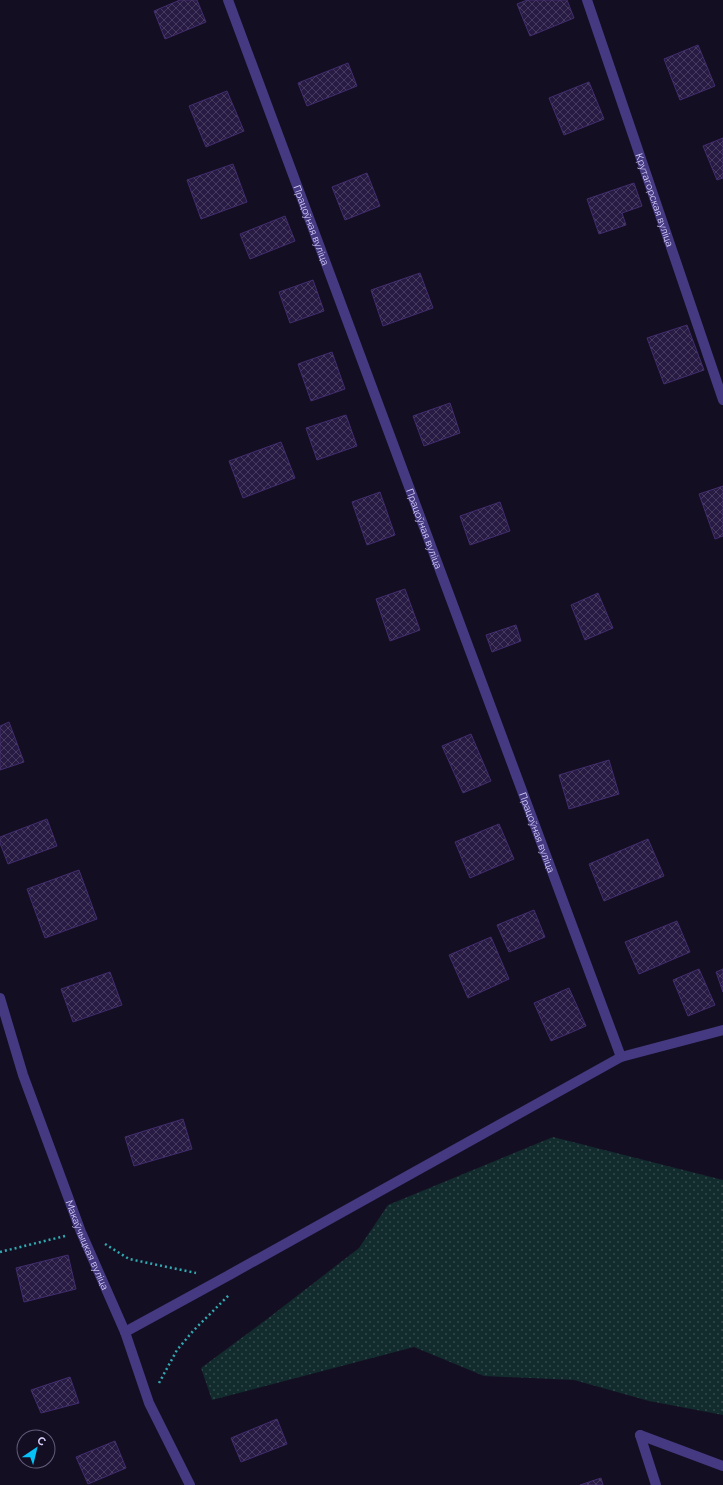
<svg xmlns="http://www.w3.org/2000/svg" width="723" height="1485" font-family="Raleway,sans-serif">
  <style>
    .grass { fill: url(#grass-dots) }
    .building { fill: url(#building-cross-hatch); stroke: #422d6f }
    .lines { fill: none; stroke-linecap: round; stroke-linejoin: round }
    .path { stroke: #31abb2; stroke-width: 2.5; stroke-dasharray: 2 3; stroke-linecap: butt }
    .minor { stroke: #453a81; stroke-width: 10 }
    .labels { text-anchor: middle; stroke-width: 4; stroke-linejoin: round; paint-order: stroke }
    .street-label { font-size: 10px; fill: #dbd1fe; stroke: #140e23 }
  </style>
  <defs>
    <pattern id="grass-dots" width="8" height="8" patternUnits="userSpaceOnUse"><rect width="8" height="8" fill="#122b2d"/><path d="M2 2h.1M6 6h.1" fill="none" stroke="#34494c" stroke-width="1.8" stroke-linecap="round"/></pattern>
    <pattern id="building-cross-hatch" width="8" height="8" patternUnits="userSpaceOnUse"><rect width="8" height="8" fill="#281b43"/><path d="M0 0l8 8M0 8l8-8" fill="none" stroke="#473b5f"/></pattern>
  </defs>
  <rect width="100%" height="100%" fill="#140e23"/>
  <!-- grass -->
  <path class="grass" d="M553,1137L723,1180V1415L649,1401L574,1380L484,1376L414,1347L212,1400L201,1368L271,1316L359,1248L388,1205Z"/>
  <!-- building -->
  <path class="building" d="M180,0H197L206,22L165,39L154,11Z
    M527,0H567L574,18L530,36L517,4Z
    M698,45L715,86L680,100L664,59Z
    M348,63L357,86L307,106L298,83Z
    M589,82L604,119L564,135L549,98Z
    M227,91L244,131L206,147L189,106Z
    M723,138V178L717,180L703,146Z
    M233,164L247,202L201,219L187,180Z
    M367,173L380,206L345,220L332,187Z
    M634,183L642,206L622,213L626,225L599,234L587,199Z
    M285,216L295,241L250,259L240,234Z
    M420,273L433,308L383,326L371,290Z
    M313,280L324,311L290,323L279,292Z
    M687,325L704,370L664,384L647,338Z
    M332,352L345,389L311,401L298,364Z
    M450,403L460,433L424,446L413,416Z
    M346,415L357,446L317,460L306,428Z
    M281,442L295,478L243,498L229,461Z
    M723,486V536L715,539L699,494Z
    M380,492L395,535L367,545L352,502Z
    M500,502L510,531L470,545L460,516Z
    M405,589L420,630L390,641L376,599Z
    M598,593L613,628L585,640L571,605Z
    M516,625L521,641L492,652L486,635Z
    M9,722L24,762L0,770V726Z
    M471,734L491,781L463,793L442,746Z
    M609,760L619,794L569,809L559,775Z
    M47,819L57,846L8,864L0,843V837Z
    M499,824L514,859L470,878L455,842Z
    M648,839L664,876L604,901L589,864Z
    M79,870L97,919L45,938L27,889Z
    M534,910L545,937L509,952L497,925Z
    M677,921L690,952L639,974L625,942Z
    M491,937L509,979L468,998L449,955Z
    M699,969L715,1005L688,1016L673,980Z
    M723,969V992L716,972Z
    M110,972L122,1005L73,1022L61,989Z
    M569,988L586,1026L551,1041L534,1003Z
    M183,1119L192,1149L134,1166L125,1137Z
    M68,1255L76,1289L24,1302L16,1268Z
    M70,1377L79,1403L41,1413L31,1390Z
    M277,1419L287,1444L241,1462L231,1438Z
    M115,1441L126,1468L88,1484L76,1457Z
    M601,1478L603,1485H580Z"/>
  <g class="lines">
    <!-- path -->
    <path class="path" d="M105,1244L129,1259L196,1273
      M0,1252L65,1236
      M159,1383L177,1350L193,1331L229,1295"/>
    <!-- minor -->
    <g class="minor">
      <path id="s1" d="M228,0L621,1057"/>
      <path id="s2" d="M587,0L723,400"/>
      <path id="s3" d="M0,998L23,1075L81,1232L125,1332L149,1403L190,1485"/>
      <path d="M125,1332L231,1274L621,1057L723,1030"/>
      <path d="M640,1435L723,1466"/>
      <path d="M640,1435L656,1485"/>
    </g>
  </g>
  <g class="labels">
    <!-- street labels -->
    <g class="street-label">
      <text dy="4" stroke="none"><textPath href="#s2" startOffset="211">Крутагорская вуліца</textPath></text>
      <text dy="4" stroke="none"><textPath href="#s1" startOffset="240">Працоўная вуліца</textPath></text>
      <text dy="4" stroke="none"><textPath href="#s1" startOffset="564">Працоўная вуліца</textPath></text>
      <text dy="4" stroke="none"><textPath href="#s1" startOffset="888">Працоўная вуліца</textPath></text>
      <text dy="4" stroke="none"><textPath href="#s3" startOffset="262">Макаўчыцкая вуліца</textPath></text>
    </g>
  </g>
  <!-- north arrow -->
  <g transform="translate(36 1449) rotate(35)"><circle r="19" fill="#140e23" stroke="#645c7b"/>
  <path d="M0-3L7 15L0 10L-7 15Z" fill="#06c2f6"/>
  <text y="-6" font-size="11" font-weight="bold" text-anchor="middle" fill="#dbd1fe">С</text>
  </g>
</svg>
